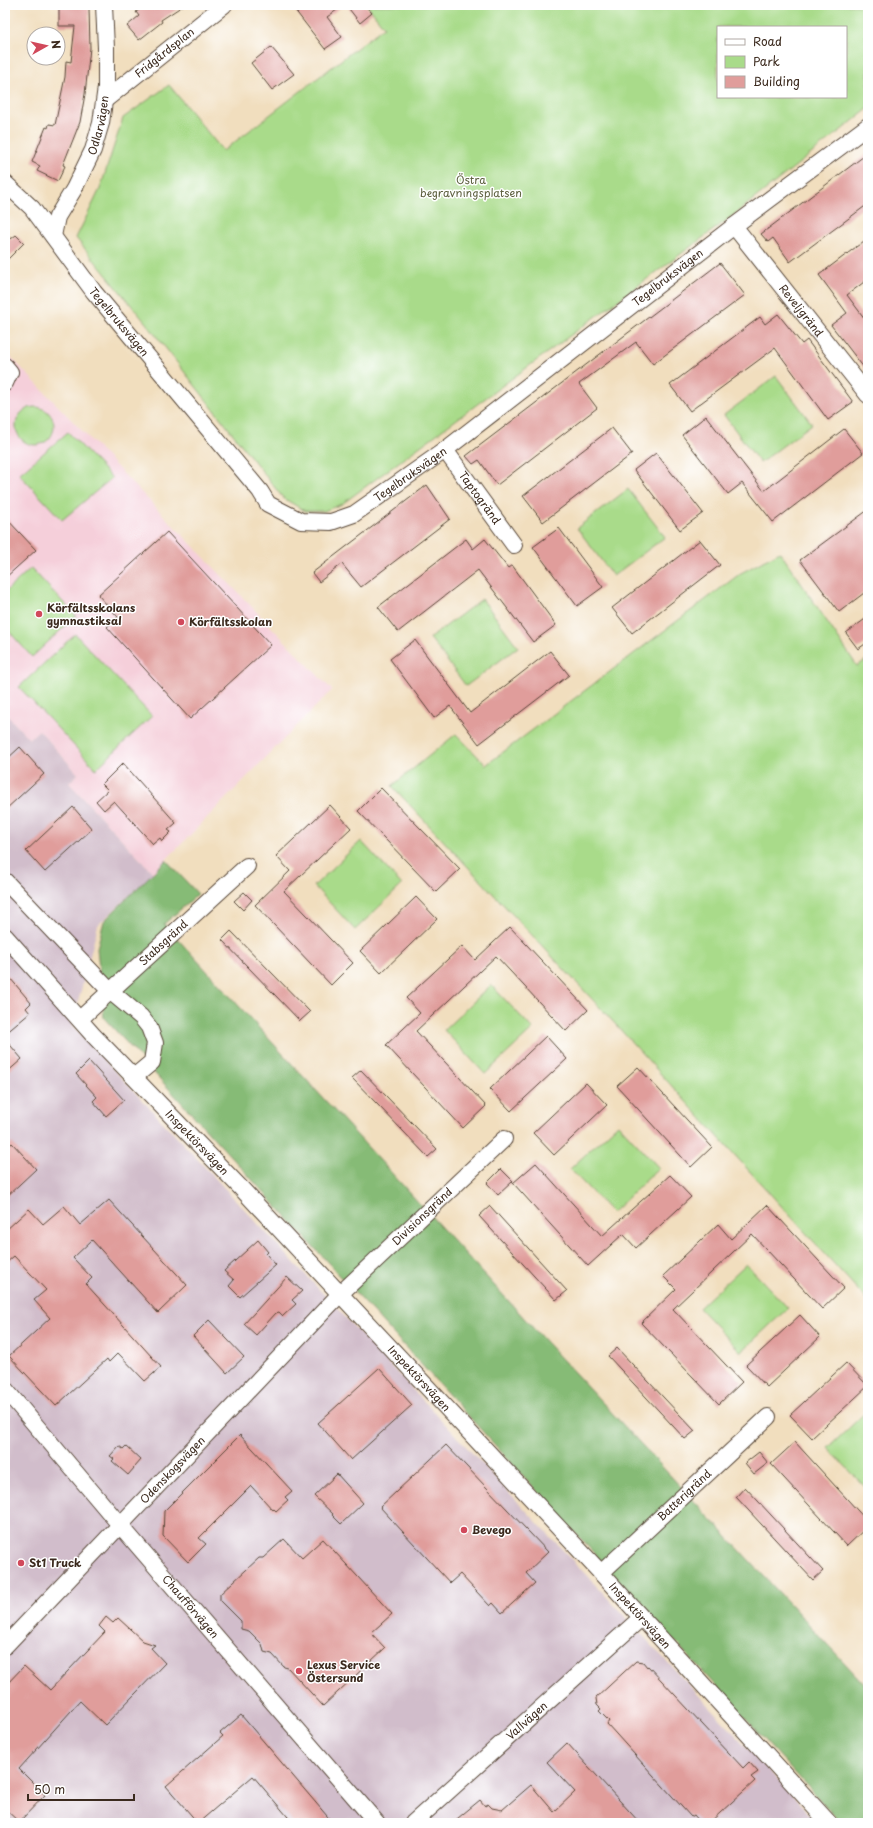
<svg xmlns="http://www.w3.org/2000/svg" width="873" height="1828" font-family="'Playpen Sans',sans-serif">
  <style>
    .built { fill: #f5cfda }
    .industrial { fill: #d1bdcb }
    .green { fill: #a9db8a; stroke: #728254; fill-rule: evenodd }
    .forest { fill: #86bb76; stroke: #60724a }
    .building { fill: #e09d9b }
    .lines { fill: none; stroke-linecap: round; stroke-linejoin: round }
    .street-casing { stroke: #564536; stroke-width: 18 }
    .street { stroke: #fff; stroke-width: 16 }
    .poi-dot { fill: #d1495b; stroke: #fff; stroke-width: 1.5 }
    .labels { text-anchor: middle; stroke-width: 3; stroke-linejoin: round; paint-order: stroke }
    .street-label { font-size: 11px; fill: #3b2a1e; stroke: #fff }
    .park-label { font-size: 11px; fill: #5c5f3e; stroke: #fff }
    .poi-label { font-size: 11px; font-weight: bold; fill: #3b2a1e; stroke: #fff; text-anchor: start }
  </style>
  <rect width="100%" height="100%" fill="#fff"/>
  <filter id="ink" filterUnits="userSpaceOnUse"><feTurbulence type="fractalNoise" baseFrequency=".025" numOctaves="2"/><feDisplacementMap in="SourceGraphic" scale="8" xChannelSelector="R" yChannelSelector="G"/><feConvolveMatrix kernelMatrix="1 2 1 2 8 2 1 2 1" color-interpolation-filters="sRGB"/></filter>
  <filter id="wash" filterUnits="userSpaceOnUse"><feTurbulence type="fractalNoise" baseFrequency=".012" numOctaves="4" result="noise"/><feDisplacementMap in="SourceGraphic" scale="16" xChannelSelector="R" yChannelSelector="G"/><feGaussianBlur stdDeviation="0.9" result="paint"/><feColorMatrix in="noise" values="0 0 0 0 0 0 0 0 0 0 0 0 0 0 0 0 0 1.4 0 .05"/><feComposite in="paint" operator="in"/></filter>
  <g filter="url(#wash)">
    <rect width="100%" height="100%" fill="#f1debe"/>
    <!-- built -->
    <path class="built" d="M5,351L332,690L153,873L69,783L78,774L39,730L29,739L5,713Z"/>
    <!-- industrial -->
    <path class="industrial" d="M5,713L29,739L39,730L78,774L69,783L153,873L98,925L72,1025L818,1823H5Z"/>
    <!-- green -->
    <path class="green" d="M367,5H868V109L731,217L342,504L324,511H305L283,498L150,328L76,238L100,189L123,118L169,85L223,151L384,27ZM718,27H846V97H718Z
      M776,376L812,424L760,463L724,415Z
      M16 426a19 19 0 1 1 38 0a19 19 0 1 1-38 0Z
      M68,432L112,478L62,520L19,474Z
      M628,489L665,537L613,576L577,528Z
      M780,552L857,666L868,659V1301L606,1014L392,786L456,734L486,765L741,573Z
      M31,568L76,616L32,657L5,627V592Z
      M482,599L518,647L466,686L430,638Z
      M75,634L152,716L96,769L19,687Z
      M361,841L402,885L355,930L314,886Z
      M491,985L533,1029L485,1074L444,1030Z
      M618,1124L659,1168L612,1213L570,1169Z
      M746,1264L788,1308L741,1352L699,1308Z
      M868,1410V1490L828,1448Z"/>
    <!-- forest -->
    <path class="forest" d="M166,860L198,894L164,924L546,1342L868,1688V1823H841L104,1018L97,948L104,921Z"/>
    <g id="blocks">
      <!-- building -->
      <path class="building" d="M59,5H87V8H89L90,48L85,94L80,122L63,165L65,166L58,181L37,171L40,166L32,162L46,127L48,128L49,124L55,125L65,77L66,61L71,62L75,26H59Z
        M146,5H184L161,20L162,22L139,40L127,26L139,16L136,12Z
        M291,5H344L327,17L342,37L325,49Z
        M346,5H365L372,13L360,23Z
        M271,47L294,74L272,90L251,63Z
        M868,153V204L790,262L773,238L768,242L761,234Z
        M5,233L11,239L16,235L24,243L5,262Z
        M868,238V279L847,295L868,323V373L831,325L847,313L819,275Z
        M720,263L745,295L653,364L636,342L579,384L597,408L497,485L479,460L473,464L466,456Z
        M778,314L802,344L807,340L853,402L828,420L775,348L690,411L670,385L760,317L765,324Z
        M706,416L764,491L844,429L863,453L773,522L742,483L728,494L682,435Z
        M612,428L632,454L543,522L523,496Z
        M656,453L703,513L680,530L634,470Z
        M427,485L450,519L361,587L342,564L319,582L312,573Z
        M868,510V590L839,612L800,560Z
        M5,517L36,550L5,578Z
        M559,528L603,587L577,606L533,547Z
        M167,532L271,645L190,719L107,627L118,617L98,595Z
        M466,539L473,549L485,539L508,568L512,565L556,625L533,642L478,570L398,632L378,607Z
        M700,540L720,565L632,633L612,608Z
        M868,617V642L858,649L846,633Z
        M415,640L470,713L550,651L569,675L479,744L450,706L434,718L390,659Z
        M20,747L44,774L5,810V761Z
        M123,763L176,823L168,830L171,832L162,841L160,838L153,844L114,801L104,810L96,801L108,790L102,784Z
        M381,788L460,869L436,892L358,811Z
        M330,805L351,828L284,891L353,963L331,985L255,905L290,871L276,856Z
        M73,807L92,829L45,872L26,851Z
        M244,892L252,900L243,910L234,901Z
        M416,897L437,919L381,973L360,951Z
        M510,927L588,1010L566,1031L496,956L416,1031L486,1106L463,1128L386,1045L420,1013L406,998L462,946L475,960Z
        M231,931L310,1012L300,1021L222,940Z
        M5,972L31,1003L26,1008L30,1013L5,1034Z
        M546,1036L567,1059L511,1111L490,1089Z
        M5,1039L22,1059L5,1074Z
        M89,1061L124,1100L106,1116L93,1101L97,1097L76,1074Z
        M638,1067L712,1147L691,1167L617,1086Z
        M361,1070L437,1149L428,1157L352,1078Z
        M586,1083L607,1105L554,1155L533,1133Z
        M12,1143L36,1169L5,1198V1149Z
        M536,1163L602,1236L670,1175L691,1197L636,1248L623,1234L588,1266L513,1183Z
        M501,1169L513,1181L498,1195L487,1183Z
        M109,1200L187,1285L158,1313L92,1240L73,1258L92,1278L86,1284L161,1367L145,1381L118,1353L109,1362L107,1359L56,1406L9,1356L50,1318L34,1300L46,1290L14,1256L5,1264V1231L29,1209L43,1224L64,1206L80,1225Z
        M767,1205L844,1288L822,1309L752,1234L673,1309L742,1382L719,1404L641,1323L676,1289L663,1276L718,1224L731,1239Z
        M490,1206L567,1291L556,1300L479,1216Z
        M258,1240L268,1252L266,1254L276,1265L240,1297L229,1286L234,1280L224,1271Z
        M287,1277L302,1291L292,1300L296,1304L283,1316L279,1312L276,1313L256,1335L244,1324Z
        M800,1315L820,1337L767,1387L746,1365Z
        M209,1320L244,1357L227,1373L193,1336Z
        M617,1348L695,1431L685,1439L608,1356Z
        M846,1363L868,1386L812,1438L790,1415Z
        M379,1368L412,1405L351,1460L318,1423Z
        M240,1435L292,1491L285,1497L288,1500L276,1511L274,1509L273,1510L251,1486L199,1538L206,1544L188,1562L163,1536L164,1511Z
        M795,1442L868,1522V1526L847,1546L771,1464Z
        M446,1445L548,1552L526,1573L535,1583L502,1613L493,1603L490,1606L460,1574L450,1583L380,1507Z
        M119,1446L123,1449L126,1446L141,1460L128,1475L112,1461L114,1459L110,1456Z
        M759,1452L768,1463L754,1474L745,1463Z
        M337,1474L363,1503L341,1524L332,1515L333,1514L314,1496Z
        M745,1487L823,1571L813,1580L736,1497Z
        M284,1539L302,1558L323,1539L392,1614L371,1633L385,1648L323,1706L288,1668L284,1667L272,1654L264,1652L262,1644L249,1631L241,1629V1621L220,1600V1594L259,1558H263Z
        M106,1617L113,1623L118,1618L143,1641L155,1645L151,1648L165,1663L105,1725L80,1701L19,1769L45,1795L19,1822L5,1809V1686L24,1666L50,1690L105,1632L99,1626Z
        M636,1661L643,1662L647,1667L648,1666L743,1768L749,1762L758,1772L751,1777L755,1781L709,1823H701L694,1815L691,1817L607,1724L609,1721L599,1711L601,1709L597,1705L596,1698Z
        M241,1715L333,1823H293L253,1776L198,1823L166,1786L223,1736L220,1733Z
        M567,1743L640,1823H452L480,1800L485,1806L488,1804L492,1808L502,1810L531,1785L554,1812L575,1792L547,1762Z"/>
    </g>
  </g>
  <g filter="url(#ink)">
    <use href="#blocks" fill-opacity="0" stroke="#564536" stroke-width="1"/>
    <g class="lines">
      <!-- street casing -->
      <g class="street-casing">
        <g id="street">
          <path id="s1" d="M105,100L224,5"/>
          <path id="s2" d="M5,183L32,208L94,292L260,491L268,504L301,521L331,522L354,514L445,450L734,226L868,126"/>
          <path id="s3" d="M734,226L868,395"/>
          <path id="s4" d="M53,236L57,217L74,189L93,150L101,123L106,87V48L104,5"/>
          <path d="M5,366L10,372L5,383"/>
          <path id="s5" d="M445,450L514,545"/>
          <path d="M5,881L110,991L141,1017L149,1027L155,1043L152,1062L134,1077"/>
          <path id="s6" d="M5,936L93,1035L240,1187L601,1573L829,1823"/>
          <path id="s7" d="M80,1019L247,866"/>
          <path id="s8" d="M5,1389L120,1525L377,1823"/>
          <path id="s9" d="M601,1573L768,1417"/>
          <path id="s10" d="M5,1646L340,1294L504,1139"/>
          <path id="s11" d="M413,1823L641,1618"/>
        </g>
      </g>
      <!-- street -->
      <use href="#street" class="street"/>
    </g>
  </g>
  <!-- markers -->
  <g class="poi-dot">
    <circle cx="39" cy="614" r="4"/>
    <circle cx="181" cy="622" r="4"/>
    <circle cx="464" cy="1530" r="4"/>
    <circle cx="21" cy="1563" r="4"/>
    <circle cx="299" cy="1671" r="4"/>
  </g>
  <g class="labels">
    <!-- street labels -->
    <g class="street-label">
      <text dy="4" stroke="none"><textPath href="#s1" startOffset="76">Fridgårdsplan</textPath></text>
      <text dy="4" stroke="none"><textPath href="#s4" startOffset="121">Odlarvägen</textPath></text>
      <text dy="4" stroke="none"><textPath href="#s2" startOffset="900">Tegelbruksvägen</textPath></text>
      <text dy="4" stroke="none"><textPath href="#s3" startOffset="108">Reveljgränd</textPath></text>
      <text dy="4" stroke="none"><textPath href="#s2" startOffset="180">Tegelbruksvägen</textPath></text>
      <text dy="4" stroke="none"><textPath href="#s2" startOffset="576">Tegelbruksvägen</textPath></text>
      <text dy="4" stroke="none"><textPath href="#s5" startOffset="59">Taptogränd</textPath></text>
      <text dy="4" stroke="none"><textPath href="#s7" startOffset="113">Stabsgränd</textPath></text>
      <text dy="4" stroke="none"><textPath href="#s6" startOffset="282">Inspektörsvägen</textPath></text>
      <text dy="4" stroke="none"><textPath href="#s10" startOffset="599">Divisionsgränd</textPath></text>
      <text dy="4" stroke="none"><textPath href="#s6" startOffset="606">Inspektörsvägen</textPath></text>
      <text dy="4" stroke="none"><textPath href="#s10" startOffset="243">Odenskogsvägen</textPath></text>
      <text dy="4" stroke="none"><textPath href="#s9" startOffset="114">Batterigränd</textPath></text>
      <text dy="4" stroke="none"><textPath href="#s8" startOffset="286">Chaufförvägen</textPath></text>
      <text dy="4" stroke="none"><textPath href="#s6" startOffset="930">Inspektörsvägen</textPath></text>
      <text dy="4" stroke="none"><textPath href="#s11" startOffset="153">Vallvägen</textPath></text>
    </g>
    <!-- park labels -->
    <g class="park-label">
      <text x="471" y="184">Östra<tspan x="471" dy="13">begravningsplatsen</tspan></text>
    </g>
    <!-- poi labels -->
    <g class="poi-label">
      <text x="47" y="612">Körfältsskolans<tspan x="47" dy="13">gymnastiksal</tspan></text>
      <text x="189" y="626">Körfältsskolan</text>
      <text x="472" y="1534">Bevego</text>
      <text x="29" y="1567">St1 Truck</text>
      <text x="307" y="1669">Lexus Service<tspan x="307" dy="13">Östersund</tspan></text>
    </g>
  </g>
  <!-- margin -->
  <rect width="873" height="1828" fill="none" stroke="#fff" stroke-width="20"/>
  <!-- legend -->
  <rect x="717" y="26" width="130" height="72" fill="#ffffff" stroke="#b1aaa5"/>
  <rect x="725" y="39" width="20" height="6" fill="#ffffff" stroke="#b1aaa5"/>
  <text x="753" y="46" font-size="12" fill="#3b2a1e">Road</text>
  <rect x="725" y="56" width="20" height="12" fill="#a9db8a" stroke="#b1aaa5"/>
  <text x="753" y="66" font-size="12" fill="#3b2a1e">Park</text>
  <rect x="725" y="76" width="20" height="12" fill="#e09d9b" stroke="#b1aaa5"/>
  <text x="753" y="86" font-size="12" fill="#3b2a1e">Building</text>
  <!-- north arrow -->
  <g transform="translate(46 46) rotate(82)"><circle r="19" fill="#ffffff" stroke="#b1aaa5"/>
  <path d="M0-3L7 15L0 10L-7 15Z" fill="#d1495b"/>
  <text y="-6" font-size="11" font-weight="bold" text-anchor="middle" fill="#3b2a1e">N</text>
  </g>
  <!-- scale -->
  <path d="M28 1794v6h106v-6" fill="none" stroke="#3b2a1e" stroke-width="2"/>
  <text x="34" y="1794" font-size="12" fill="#3b2a1e" stroke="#ffffff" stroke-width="3" paint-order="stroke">50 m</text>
</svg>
